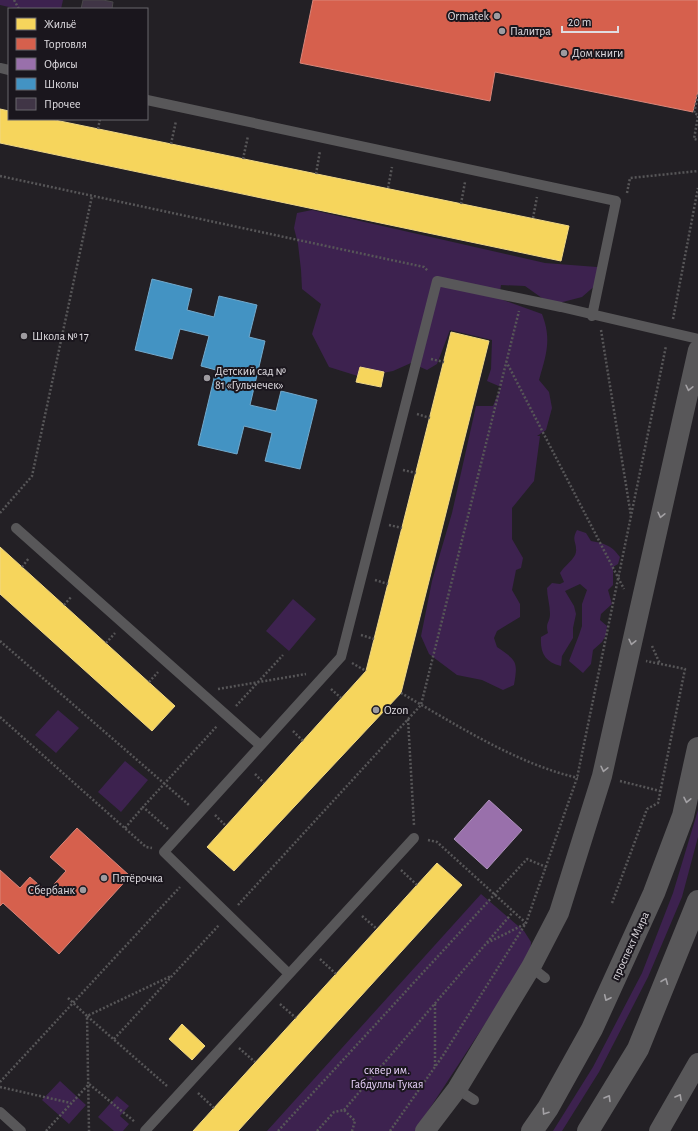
<svg xmlns="http://www.w3.org/2000/svg" width="698" height="1131" font-family="'Alegreya Sans',sans-serif">
  <style>
    .green { fill: #3d224f }
    .homes { fill: #f6d55c; stroke: #efd784 }
    .shops { fill: #d6604d; stroke: #d9867a }
    .offices { fill: #9970ab; stroke: #ae91bc }
    .schools { fill: #4393c3; stroke: #72a9cc }
    .building { fill: #403546; stroke: #484649 }
    .lines { fill: none; stroke-linecap: round; stroke-linejoin: round }
    .path { stroke: #575658; stroke-width: 2.5; stroke-dasharray: 2 2; stroke-linecap: butt }
    .lane { stroke: #585759; stroke-width: 10 }
    .street { stroke: #585759; stroke-width: 20 }
    .primary { stroke: #59585a; stroke-width: 22 }
    .oneway { stroke: #a3a1a4 }
    .oneway2 { stroke: #a3a1a5 }
    .poi-dot { fill: #9e9ba0; stroke: #1a161d; stroke-width: 1.5 }
    .labels { text-anchor: middle; stroke-width: 4; stroke-linejoin: round; paint-order: stroke }
    .poi-label { font-size: 12px; fill: #e0dde2; stroke: #1a161d; text-anchor: start }
    .street-label { font-size: 12px; fill: #e0dde2; stroke: #1a161d }
    .park-label { font-size: 12px; fill: #e9d2fc; stroke: #1a161d }
  </style>
  <rect width="100%" height="100%" fill="#232025"/>
  <!-- green -->
  <path class="green" d="M0,0H63L61,9H18L0,5Z
    M312,210L545,263L597,267L605,277L582,297L555,304L549,303L525,286L501,285L500,292L503,300L542,314C552,340 546,355 539,380L549,392L552,408L546,430L537,436H540L534,481L512,508V539L523,558L521,568L516,570L512,590L520,604V617L497,631L494,638L497,647C517,661 518,661 514,685L503,690L482,680L457,675L429,654L421,636L432,581L452,513L476,406H493L501,387L487,381L491,369L492,340L450,330L437,364L427,370L411,363L393,371L361,377L329,367L312,334L321,304L302,289L301,270L298,244L294,228L297,213Z
    M577,530L586,533L591,541C606,544 611,545 620,557L618,564L613,567V585L608,590L612,604L601,614L600,620L607,626L606,635L602,642L593,650L591,664L583,673L569,661L579,635L582,626V604L587,590L580,584L565,591L574,606L576,614L573,628V638L562,656L561,666C545,662 540,653 541,637L548,633C545,622 550,623 550,614C550,605 547,596 547,588L552,583L560,584L564,582L560,573C564,566 575,559 576,552C577,542 571,541 577,530Z
    M293,599L316,619L289,651L266,631Z
    M58,710L79,728L56,753L35,735Z
    M125,761L148,780L121,812L98,792Z
    M698,810V837L682,897L648,977L599,1072L562,1131H553L593,1067L642,973L673,893Z
    M481,894L524,931L531,942L530,955L415,1131H267Z
    M60,1081L86,1105L69,1124L42,1100Z
    M117,1096L129,1106L120,1116L129,1124L123,1131H114L98,1117Z"/>
  <!-- homes -->
  <path class="homes" d="M0,109L9,111V119H50L569,226L561,261L0,143Z
    M451,332L489,341L401,693L234,871L207,847L366,671Z
    M360,367L384,372L381,387L356,382Z
    M0,547L175,706L152,731L0,594Z
    M437,863L462,885L238,1131H193Z
    M182,1024L205,1046L192,1060L169,1039Z"/>
  <!-- shops -->
  <path class="shops" d="M313,0H698V91L693,112L495,72L490,101L300,63Z
    M77,828L130,876L59,954L3,903L0,906V870L20,888L30,877L47,892L66,871L50,857Z"/>
  <!-- offices -->
  <path class="offices" d="M489,800L522,830L487,869L454,839Z"/>
  <!-- schools -->
  <path class="schools" d="M152,279L192,289L187,310L214,317L219,296L257,305L249,337L265,341L250,405L276,411L281,391L317,400L300,469L265,461L272,433L244,426L237,454L198,445L216,370L201,366L209,336L180,329L172,359L135,350Z"/>
  <!-- building -->
  <path class="building" d="M83,0H103L113,2L112,9H81Z"/>
  <g class="lines">
    <!-- path -->
    <path class="path" d="M14,0L19,9
      M698,95L694,113L698,115
      M698,116L694,139L698,140
      M98,129L100,119
      M171,144L176,121
      M243,159L248,136
      M316,174L320,151
      M0,176L424,267L428,271
      M388,188L392,167
      M627,193L630,178L698,171
      M461,204L465,182
      M533,218L537,197
      M673,319L698,188
      M601,330L631,516
      M431,359L444,362
      M506,361L624,589
      M417,414L430,418
      M403,470L416,473
      M0,513L32,476L92,196
      M389,525L402,528
      M22,567L29,558
      M375,580L388,584
      M64,605L72,596
      M361,635L374,639
      M0,641L189,805
      M106,643L115,633
      M652,646L660,664
      M352,663L366,671
      M149,682L158,672
      M218,689L306,674
      M331,689L341,698
      M401,693C455,724 517,764 578,778
      M236,706L283,655
      M0,717L146,847L152,848
      M408,719L414,825
      M293,731L303,741
      M255,774L264,783
      M620,781L660,791
      M215,815L226,826
      M125,828L143,807
      M168,829L143,807L217,726
      M428,840L437,842L526,923
      M401,870L417,885
      M612,903L647,809L658,803L685,669L646,661
      M238,905L421,705L519,311
      M362,916L377,929
      M487,943L525,924
      M320,959L336,974
      M68,998L87,1016L89,1131
      M280,1004L296,1018
      M114,1039L219,925
      M239,1048L255,1062
      M435,1066V1003
      M0,1082L180,887
      M167,1086L87,1016L171,976
      M0,1087L71,1103
      M198,1093L214,1108
      M344,1110L513,912
      M46,1131L89,1084L135,1122
      M278,1131L527,859L546,867
      M317,1131L334,1112L344,1110L355,1121L352,1131
      M390,1131L444,1054L526,923L577,778L666,346"/>
    <!-- lane -->
    <path class="lane" d="M0,68L9,70
      M147,100L616,201L592,316
      M16,528L260,745
      M531,967L545,978
      M289,974L164,852L341,657L437,281L561,307L698,339
      M457,1089L474,1100
      M0,1112L21,1131
      M145,1131L414,838"/>
    <!-- street -->
    <path class="street" d="M425,1131L457,1089L531,967L559,913L602,776L698,350
      M659,1131L698,1063"/>
    <!-- primary -->
    <path class="primary" d="M532,1131L548,1108L592,1029L654,893L683,816L698,748
      M588,1131L638,1049L698,901"/>
  </g>
  <!-- one-way arrows -->
  <defs><path id="oneway-chevron" d="M-2-3.5L2.5 0L-2 3.5" fill="none" stroke-width="1.6" stroke-linecap="round" stroke-linejoin="round"/></defs>
  <g class="oneway">
    <use href="#oneway-chevron" transform="translate(689 388) rotate(103)"/>
    <use href="#oneway-chevron" transform="translate(661 515) rotate(103)"/>
    <use href="#oneway-chevron" transform="translate(632 642) rotate(103)"/>
    <use href="#oneway-chevron" transform="translate(604 769) rotate(103)"/>
    <use href="#oneway-chevron" transform="translate(679 1097) rotate(-61)"/>
  </g>
  <g class="oneway2">
    <use href="#oneway-chevron" transform="translate(687 800) rotate(102)"/>
    <use href="#oneway-chevron" transform="translate(665 981) rotate(-68)"/>
    <use href="#oneway-chevron" transform="translate(607 998) rotate(115)"/>
    <use href="#oneway-chevron" transform="translate(608 1098) rotate(-59)"/>
    <use href="#oneway-chevron" transform="translate(545 1112) rotate(124)"/>
  </g>
  <!-- markers -->
  <g class="poi-dot">
    <circle cx="497" cy="16" r="4"/>
    <circle cx="502" cy="31" r="4"/>
    <circle cx="564" cy="53" r="4"/>
    <circle cx="24" cy="336" r="4"/>
    <circle cx="207" cy="378" r="4"/>
    <circle cx="376" cy="710" r="4"/>
    <circle cx="104" cy="878" r="4"/>
    <circle cx="83" cy="890" r="4"/>
  </g>
  <g class="labels">
    <!-- poi labels -->
    <g class="poi-label">
      <text x="489" y="20" text-anchor="end">Ormatek</text>
      <text x="510" y="35">Палитра</text>
      <text x="572" y="57">Дом книги</text>
      <text x="32" y="340">Школа № 17</text>
      <text x="215" y="375">Детский сад №<tspan x="215" dy="14">81 «Гульчечек»</tspan></text>
      <text x="384" y="714">Ozon</text>
      <text x="112" y="882">Пятёрочка</text>
      <text x="75" y="894" text-anchor="end">Сбербанк</text>
    </g>
    <!-- street labels -->
    <g class="street-label">
      <text transform="translate(630 946) rotate(-65)" y="4">проспект Мира</text>
    </g>
    <!-- park labels -->
    <g class="park-label">
      <text x="387" y="1074">сквер им.<tspan x="387" dy="14">Габдуллы Тукая</tspan></text>
    </g>
  </g>
  <!-- legend -->
  <rect x="8" y="8" width="140" height="112" fill="#1a161d" stroke="#69666c"/>
  <rect x="16" y="18" width="20" height="12" fill="#f6d55c" stroke="#69666c"/>
  <text x="44" y="28" font-size="12" fill="#e0dde2">Жильё</text>
  <rect x="16" y="38" width="20" height="12" fill="#d6604d" stroke="#69666c"/>
  <text x="44" y="48" font-size="12" fill="#e0dde2">Торговля</text>
  <rect x="16" y="58" width="20" height="12" fill="#9970ab" stroke="#69666c"/>
  <text x="44" y="68" font-size="12" fill="#e0dde2">Офисы</text>
  <rect x="16" y="78" width="20" height="12" fill="#4393c3" stroke="#69666c"/>
  <text x="44" y="88" font-size="12" fill="#e0dde2">Школы</text>
  <rect x="16" y="98" width="20" height="12" fill="#403546" stroke="#69666c"/>
  <text x="44" y="108" font-size="12" fill="#e0dde2">Прочее</text>
  <!-- scale -->
  <path d="M562 26v6h56v-6" fill="none" stroke="#e0dde2" stroke-width="2"/>
  <text x="568" y="26" font-size="12" fill="#e0dde2" stroke="#1a161d" stroke-width="3" paint-order="stroke">20 m</text>
</svg>
